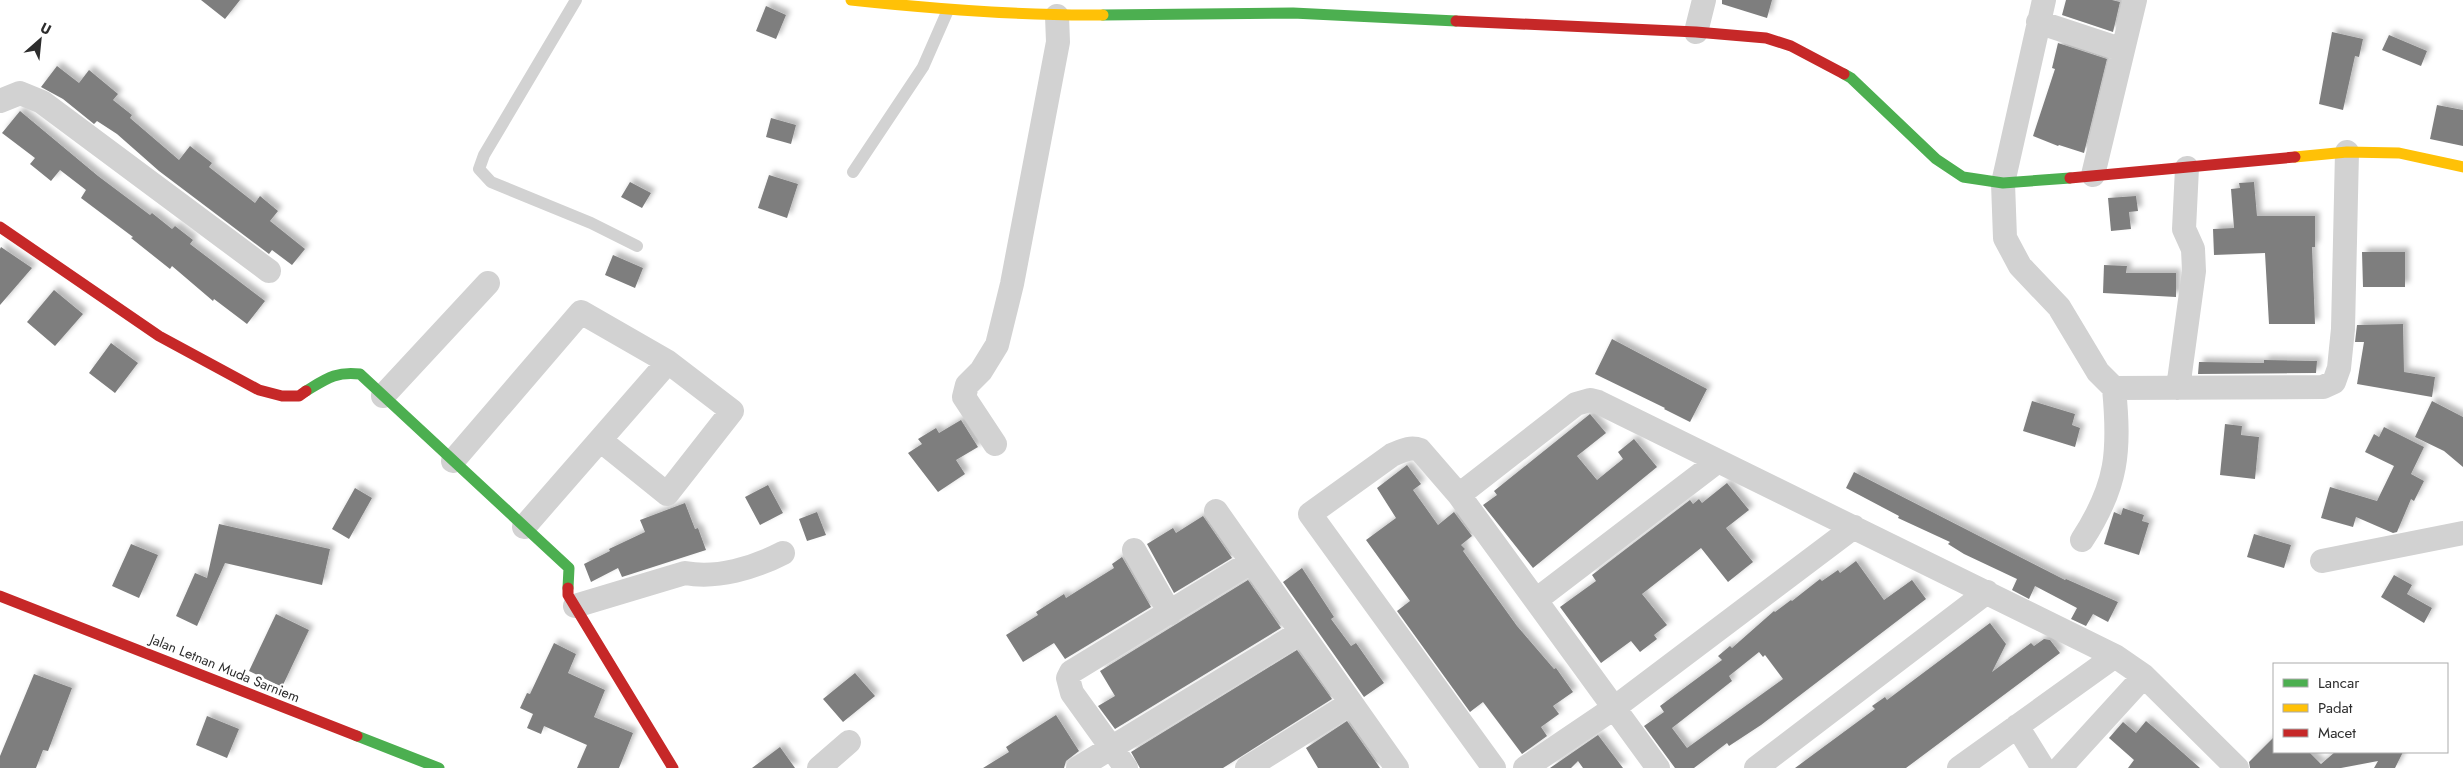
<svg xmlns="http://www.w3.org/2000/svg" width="2463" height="768" font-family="Jost,sans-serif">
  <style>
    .building { fill: #7e7e7e; fill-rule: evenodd; filter: url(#shadow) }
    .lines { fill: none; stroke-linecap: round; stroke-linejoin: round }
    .lane { stroke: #d2d2d2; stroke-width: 12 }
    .street { stroke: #d2d2d2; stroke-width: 24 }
    .fast { stroke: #4caf50; stroke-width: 11 }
    .slow { stroke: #ffc107; stroke-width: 11 }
    .jam { stroke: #c62828; stroke-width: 11 }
    .labels { text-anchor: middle; stroke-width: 5; stroke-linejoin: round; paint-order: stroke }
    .street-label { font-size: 14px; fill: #2d2d2d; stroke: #fff }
  </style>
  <defs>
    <filter id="shadow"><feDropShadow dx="4.5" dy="-4.5" stdDeviation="2.5" flood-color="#0004"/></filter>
  </defs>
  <rect width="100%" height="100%" fill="#fff"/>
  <!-- building -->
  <path class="building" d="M201,0H240L225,19Z
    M1722,0H1772L1767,18L1722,4Z
    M2066,0H2112L2120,2L2113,32L2062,15Z
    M766,6L786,15L776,39L756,31Z
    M2332,32L2363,39L2359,57L2355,56L2343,110L2319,104Z
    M2389,35L2427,51L2421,66L2382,50Z
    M2058,43L2107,59L2084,153L2059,145L2058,146L2033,136L2055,69L2052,68Z
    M57,66L79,83L89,70L118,94L113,100L132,115L130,118L179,160L190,146L212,163L209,167L255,203L260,196L278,211L270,221L305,249L292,265L272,250L269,254L159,171L117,134L97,121L94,124L63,99L41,87Z
    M2437,105L2463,110V146L2430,139Z
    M20,111L98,176L150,215L152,213L172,229L175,226L193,240L190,244L265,301L247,324L214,299L213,301L172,266L170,269L131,238L133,237L81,198L86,190L60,170L51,181L30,164L35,158L2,133Z
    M771,118L796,125L791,144L766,137Z
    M769,175L798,184L787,218L758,208Z
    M630,182L651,193L642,208L621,197Z
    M2254,182L2257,216H2315V247H2312L2315,324H2269L2265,253L2214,255L2213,229L2234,228L2231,189L2240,188L2239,183Z
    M2136,196L2138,211L2129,212L2131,229L2111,231L2108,198Z
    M1,247L32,268L0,305V249Z
    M2362,252H2405V287H2363Z
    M613,255L643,268L635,288L605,275Z
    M2104,265L2127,266L2126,273H2176V297L2103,293Z
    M54,290L83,314L55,346L27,322Z
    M2403,324L2404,372L2435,377L2432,397L2357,384L2364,342H2355L2357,325Z
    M1612,339L1707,389L1690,422L1664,409L1665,408L1595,374Z
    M111,343L138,363L115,393L89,373Z
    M2264,360L2317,361L2316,373L2198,374L2199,362L2264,363Z
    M2032,401L2075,414L2072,425L2080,428L2075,447L2023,431Z
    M2432,401L2463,417V467L2444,451L2415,437Z
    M1590,414L1606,433L1577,456L1597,480L1623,459L1618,452L1634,439L1657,467L1533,568L1483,505L1497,495L1494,491Z
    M961,420L978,447L956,460L965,474L938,492L908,453L922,444L918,439L936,428L939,433Z
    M2225,424L2242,426L2241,435L2259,437L2255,479L2220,475Z
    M2384,427L2424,447L2411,474L2424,481L2414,501L2411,499L2397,532L2393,533L2356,517L2353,527L2321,518L2330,487L2377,501L2394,466L2365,452L2374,434L2379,437Z
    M1407,465L1421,484L1413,490L1438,525L1454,512L1472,536L1461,545L1465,549L1463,551L1517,626L1554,669L1556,668L1573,692L1553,706L1559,714L1541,727L1547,736L1522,754L1483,702L1470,712L1397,611L1410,601L1366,540L1396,518L1377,488Z
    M1854,472L2065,580L2066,579L2118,602L2108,622L2093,614L2086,626L2071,619L2077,608L2035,586L2029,599L2012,590L2017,579L1964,554L1948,544L1950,542L1898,518L1899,516L1846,488Z
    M1727,483L1749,510L1726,528L1753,562L1728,582L1701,548L1642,594L1667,625L1654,635L1657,639L1640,652L1631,641L1601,663L1560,607L1596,581L1592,575L1690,500L1693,504L1699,499L1702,503Z
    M768,485L783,513L760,525L745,497Z
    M355,488L372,498L349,539L332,529Z
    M685,503L695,529L698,528L706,550L622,577L618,568L591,582L584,564L610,551L609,549L645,532L640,520Z
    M2123,508L2144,515L2142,521L2149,523L2139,555L2104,544L2114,512L2121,515Z
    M817,512L826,535L807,541L799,519Z
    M1203,516L1232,558L1174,593L1147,544L1173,528L1176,533Z
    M219,524L330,549L322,585L225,563L197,626L176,616L195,573L207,578Z
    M2254,534L2291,545L2284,568L2247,557Z
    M131,544L158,555L139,598L112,586Z
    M1122,557L1151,607L1065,659L1054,643L1023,662L1006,635L1038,615L1036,612L1064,594L1066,598L1114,568L1112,564Z
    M1856,561L1884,600L1912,580L1926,599L1761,725L1729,746L1727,743L1694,768H1675L1644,726L1664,712L1660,706L1722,660L1718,656L1730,646L1732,648L1774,611L1775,612L1791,600L1792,601L1820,579L1822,581L1838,570L1840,573ZM1759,652L1763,657L1765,655L1783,679L1687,748L1672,728L1732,681L1729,676Z
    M1302,568L1334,617L1331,619L1351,646L1356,643L1384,683L1364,697L1283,582Z
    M2394,575L2412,585L2407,594L2432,608L2424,623L2381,597Z
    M1248,580L1281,628L1115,729L1098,706L1115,696L1100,671Z
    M276,614L309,630L282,687L249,671Z
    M1990,623L2006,644L1992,672L2031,643L2034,646L2044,639L2050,640L2060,653L1906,768H1795L1875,709L1872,706L1885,697L1887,700Z
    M554,643L576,654L568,673L605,690L594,717L633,733L619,768H577L587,745L544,726L541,734L527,728L533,714L520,708L527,693L530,694Z
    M1297,650L1332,699L1223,768H1140L1131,752Z
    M855,673L875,696L843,722L823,699Z
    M34,674L72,688L48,751L43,750L36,768H0V756Z
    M1056,715L1079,751L1066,761L1064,768H983L1009,752L1006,747Z
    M207,716L239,729L227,758L196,745Z
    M1347,721L1380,768H1318L1306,748Z
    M2146,721L2165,737L2200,768H2128L2134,760L2109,738L2123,722L2136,733Z
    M1598,735L1623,768H1583L1578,761L1571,768H1550Z
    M2274,737V752H2309L2321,764L2335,752H2403L2395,768H2374L2378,761L2341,768H2250L2249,762Z
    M780,747L795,768H752Z"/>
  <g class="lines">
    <!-- lane -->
    <path class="lane" d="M576,0L484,155L479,169L491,182L591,223L637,246
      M853,172L923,67L948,10"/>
    <!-- street -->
    <path class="street" d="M2044,0L2003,183L2005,238L2020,266L2059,307L2098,372L2114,388C2120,451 2118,485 2082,540
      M2038,22L2123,50
      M1696,32L1704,0
      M0,101L20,93L42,102L269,271
      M2093,175L2135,0
      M2114,388L2323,387L2334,382L2339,368L2343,329L2347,152
      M2178,388L2194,271L2193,249L2184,229L2187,168
      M383,396L488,283
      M995,444L964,397L967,385L981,371L997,345L1012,284L1058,42L1057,16
      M453,461L581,312L668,362L732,411L667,494L600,440
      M1459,495L1576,404L1590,400L1598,402L2115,656L2144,676L2237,768
      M1216,511L1397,768
      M524,527L668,362
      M1134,550L1170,613
      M2322,561L2463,533
      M1536,600L1718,461
      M575,606L685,573C717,579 754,568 783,553
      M2017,726L2043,768
      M819,768L849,742
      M1078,768L1301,632
      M1126,768L1072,693L1068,678L1071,672L1251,562
      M1247,768L1351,703
      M1494,768L1310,514L1392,455C1402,451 1410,446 1420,450L1459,495L1658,768
      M1525,768L1614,708L1854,527
      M1756,768L1987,592
      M1959,768L2115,656
      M2060,768L2144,676"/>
    <!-- fast -->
    <path class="fast" d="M1103,15L1293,13L1456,21
      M1844,74L1851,78L1936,159L1963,177L2003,183L2070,178
      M306,391C326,379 336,371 360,374L569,568L568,588
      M357,736L439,768"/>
    <!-- slow -->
    <path class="slow" d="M851,0C935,9 1018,16 1103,15
      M2295,157L2347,152L2399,153L2463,167"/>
    <!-- jam -->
    <path class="jam" d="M1456,21L1696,32L1766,38L1791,46L1844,74
      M2070,178L2295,157
      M0,227L159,336L259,390L282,396H299L306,391
      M568,588V595L673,768
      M0,596L357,736"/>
  </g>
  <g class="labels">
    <!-- street labels -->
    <g class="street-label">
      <text transform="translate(225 668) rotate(22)" y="5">Jalan Letnan Muda Sarniem</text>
    </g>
  </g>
  <!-- legend -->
  <rect x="2273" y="663" width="175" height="90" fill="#ffffff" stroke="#ababab"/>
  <rect x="2283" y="679" width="25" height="8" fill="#4caf50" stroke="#ababab"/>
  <text x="2318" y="688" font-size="15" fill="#2d2d2d">Lancar</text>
  <rect x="2283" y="704" width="25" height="8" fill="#ffc107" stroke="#ababab"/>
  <text x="2318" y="713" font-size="15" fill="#2d2d2d">Padat</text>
  <rect x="2283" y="729" width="25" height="8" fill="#c62828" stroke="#ababab"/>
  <text x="2318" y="738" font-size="15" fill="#2d2d2d">Macet</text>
  <!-- north arrow -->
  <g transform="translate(40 40) rotate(27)" stroke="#ffffff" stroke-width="4" paint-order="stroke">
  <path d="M0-4L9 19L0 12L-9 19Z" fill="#2d2d2d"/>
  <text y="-8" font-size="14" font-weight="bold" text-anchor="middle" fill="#2d2d2d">U</text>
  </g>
</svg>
